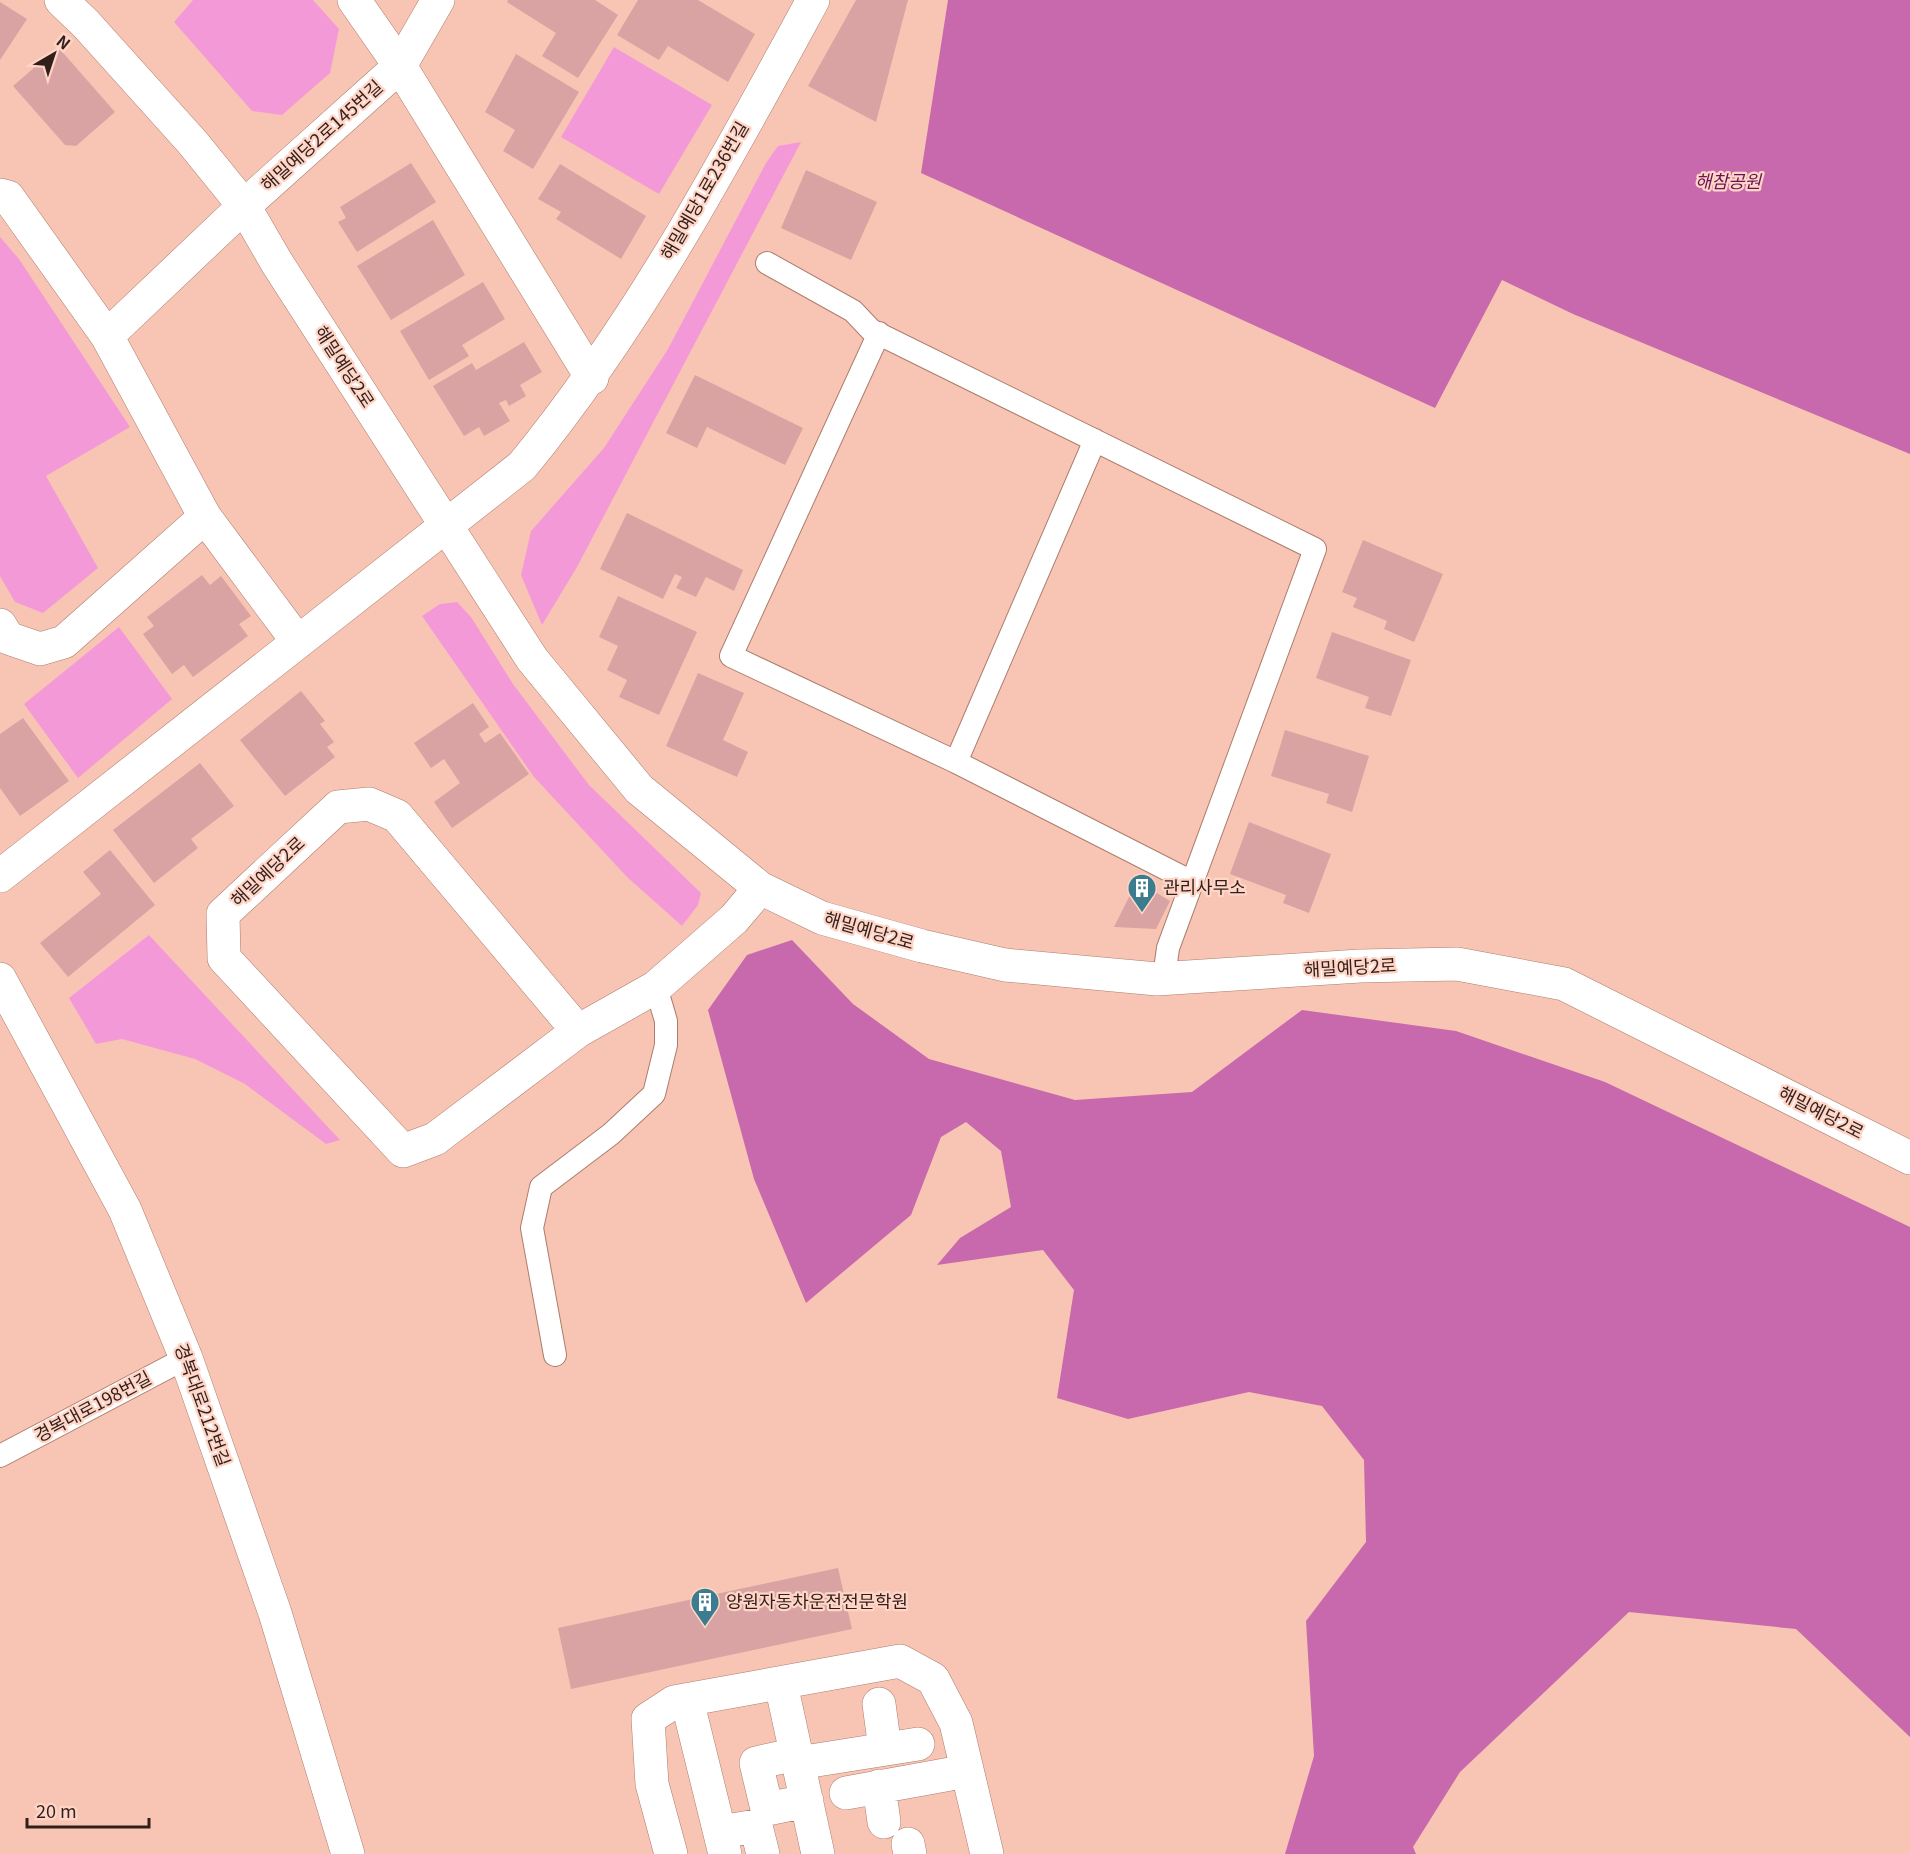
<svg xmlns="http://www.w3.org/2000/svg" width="1910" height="1854" font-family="Georgia,'Noto Sans KR',serif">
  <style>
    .green { fill: #f499d8 }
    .forest { fill: #c769ac }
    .building { fill: #d8a3a2 }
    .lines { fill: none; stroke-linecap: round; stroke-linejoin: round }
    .service-casing { stroke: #ac7d6d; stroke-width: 24 }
    .minor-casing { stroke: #ac7d6d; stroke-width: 34 }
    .service { stroke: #fff; stroke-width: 22 }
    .minor { stroke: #fff; stroke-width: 33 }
    .labels { text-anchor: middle; stroke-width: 4.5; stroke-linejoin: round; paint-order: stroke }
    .street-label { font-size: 18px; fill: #321f19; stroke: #fed5c7 }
    .park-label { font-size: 18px; font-style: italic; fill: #691356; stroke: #fed5c7 }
    .poi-label { font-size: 18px; fill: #321f19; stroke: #fed5c7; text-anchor: start }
  </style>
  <rect width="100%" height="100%" fill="#f8c5b4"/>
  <!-- green -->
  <path class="green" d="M193,0H313L339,29L330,73L282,115L252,111L174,22Z
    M614,47L712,105L659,194L561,137Z
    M801,142L577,567L542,625L521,575L531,531L604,448L668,349L766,163L778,146Z
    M0,237L19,259L130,427L46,476L98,568L43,613L15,602L0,576Z
    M457,602L471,617L513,684L589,785L701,893L698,905L682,926L627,877L534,777L422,616L440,604Z
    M119,627L172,699L78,778L24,704Z
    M149,935L340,1140L326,1144L245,1084L195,1059L122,1039L96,1044L69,998Z"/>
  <!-- forest -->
  <path class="forest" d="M948,0H1910V454L1573,314L1502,280L1435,408L921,173Z
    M792,940L853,1004L929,1059L1075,1100L1192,1092L1302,1010L1456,1031L1605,1082L1910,1227V1737L1796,1629L1629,1612L1460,1772L1413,1847L1416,1854H1285L1314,1756L1306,1621L1366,1542L1364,1460L1322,1406L1249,1392L1128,1419L1057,1398L1074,1290L1043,1250L937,1265L960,1238L1011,1207L1001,1151L966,1122L941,1137L911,1215L806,1303L754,1179L708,1010L747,955Z"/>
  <!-- building -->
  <path class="building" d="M508,0H595L618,15L578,78L542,56L556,33L507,2Z
    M638,0H698L755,34L728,82L668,46L659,60L617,35Z
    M856,0H908L876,122L808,86Z
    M0,2L27,19L0,60Z
    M58,47L115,112L76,146L65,145L13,86Z
    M516,54L579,92L533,169L503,151L515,130L485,112Z
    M411,163L436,202L357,252L338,222L346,218L340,207Z
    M560,164L646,216L621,259L556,219L561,212L538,199Z
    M806,170L877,202L851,260L781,228Z
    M433,220L465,275L391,320L357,266Z
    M483,282L505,319L462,345L469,356L429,380L400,331Z
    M524,342L542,372L520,385L526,396L509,406L506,400L499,403L510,421L484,436L479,427L464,436L433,386L472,363L476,370Z
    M695,375L803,428L785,465L707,427L697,448L666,433Z
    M627,513L743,570L734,591L706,577L696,597L676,588L682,577L675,574L663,599L600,569Z
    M1363,540L1443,574L1414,642L1384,629L1387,621L1353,607L1357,598L1342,592Z
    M202,575L210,585L221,576L251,616L239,624L248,636L193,677L184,665L172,674L143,634L154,626L147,617Z
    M618,596L697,632L659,715L619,697L627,680L607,670L618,646L599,637Z
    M1332,632L1411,660L1391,716L1365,708L1369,697L1316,678Z
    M698,673L744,693L723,740L748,752L737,777L666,746Z
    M301,691L325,721L320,724L334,742L327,747L335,757L285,796L240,740Z
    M473,703L489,727L479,734L485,743L500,733L529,774L452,828L434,802L460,783L444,759L431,768L414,743Z
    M23,718L69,781L20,816L0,788V734Z
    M1285,730L1369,756L1352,812L1326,803L1329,794L1271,776Z
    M200,763L234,806L191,839L198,848L154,883L113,830Z
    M1249,822L1331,854L1309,913L1283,903L1286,895L1230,874Z
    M110,850L155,905L68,977L40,943L101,894L83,872Z
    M1137,881L1170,901L1156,929L1114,927Z
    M838,1568L852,1629L571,1689L558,1628Z"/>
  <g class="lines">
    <!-- service casing -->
    <g class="service-casing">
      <path id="service" d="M767,263L853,311L871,330L1315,549L1168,948L1164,977
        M879,333L731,656L956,762L1192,882
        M956,762L1095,440
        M555,1355L532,1228L541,1187L611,1134L654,1094L666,1045V1021L656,987
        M0,1456L186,1358"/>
    </g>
    <!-- minor casing -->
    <g class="minor-casing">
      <path id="minor" d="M61,0L86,24L193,143L244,206L277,263L532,659L639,789L760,888L822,918L922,946L1005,965L1157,979L1360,966L1457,964L1564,984L1910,1158
        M354,0L400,66L592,378
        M0,195L8,197L107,336L244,206L400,66L438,0
        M107,336L205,517L298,642
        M0,625L8,638L40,649L64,642L205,517
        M0,876L522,466C638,325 726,160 813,0
        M0,979L125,1210L186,1358L275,1613L348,1854
        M578,1031L397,816L369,804L338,807L223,914L224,958L403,1151L435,1139L578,1031L656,987L734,919L760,888
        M781,1684L818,1854
        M687,1700L725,1854
        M879,1704L885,1749
        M796,1754L756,1763L767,1809L807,1801
        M798,1763L918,1744
        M879,1786L884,1822
        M846,1793L967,1771
        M720,1832L756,1826L763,1854
        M908,1844L910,1854
        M671,1854L652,1784L648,1719L674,1702L900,1661L933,1679L956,1723L987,1854"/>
    </g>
    <!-- service -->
    <use href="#service" class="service"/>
    <!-- minor -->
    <use href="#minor" class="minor"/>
  </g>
  <!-- icons -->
  <defs>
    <g id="building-pin" transform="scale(1.5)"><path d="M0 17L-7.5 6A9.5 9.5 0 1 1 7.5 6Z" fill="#3b7c8e" stroke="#fed5c7"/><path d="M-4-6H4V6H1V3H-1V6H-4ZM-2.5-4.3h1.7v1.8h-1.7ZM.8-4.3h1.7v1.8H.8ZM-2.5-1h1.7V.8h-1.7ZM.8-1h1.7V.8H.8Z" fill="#fff"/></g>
  </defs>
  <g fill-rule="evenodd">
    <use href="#building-pin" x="1142" y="888"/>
    <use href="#building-pin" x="705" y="1602"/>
  </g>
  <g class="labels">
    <!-- street labels -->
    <g class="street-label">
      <text transform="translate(322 136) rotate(-42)" y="6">해밀예당2로145번길</text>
      <text transform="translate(705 191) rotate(-60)" y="6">해밀예당1로236번길</text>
      <text transform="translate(344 367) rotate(57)" y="6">해밀예당2로</text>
      <text transform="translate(268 872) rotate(-43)" y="6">해밀예당2로</text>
      <text transform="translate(869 931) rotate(16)" y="6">해밀예당2로</text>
      <text transform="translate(1350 968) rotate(-3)" y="6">해밀예당2로</text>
      <text transform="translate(1821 1113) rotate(27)" y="6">해밀예당2로</text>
      <text transform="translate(202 1405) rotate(70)" y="6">경복대로212번길</text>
      <text transform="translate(93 1407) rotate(-28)" y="6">경복대로198번길</text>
    </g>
    <!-- park labels -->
    <g class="park-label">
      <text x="1728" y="188">해참공원</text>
    </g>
    <!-- poi labels -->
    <g class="poi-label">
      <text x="1163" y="894">관리사무소</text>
      <text x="726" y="1608">양원자동차운전전문학원</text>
    </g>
  </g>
  <!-- north arrow -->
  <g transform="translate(54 54) rotate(39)" stroke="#fed5c7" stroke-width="4.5" paint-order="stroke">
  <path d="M0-4.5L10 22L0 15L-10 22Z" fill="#321f19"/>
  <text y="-9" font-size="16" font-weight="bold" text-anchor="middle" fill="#321f19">N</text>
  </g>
  <!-- scale -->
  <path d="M27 1818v9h122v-9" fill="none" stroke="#321f19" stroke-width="3"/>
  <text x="36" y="1818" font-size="18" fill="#321f19" stroke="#fed5c7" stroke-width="4.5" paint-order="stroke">20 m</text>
</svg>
